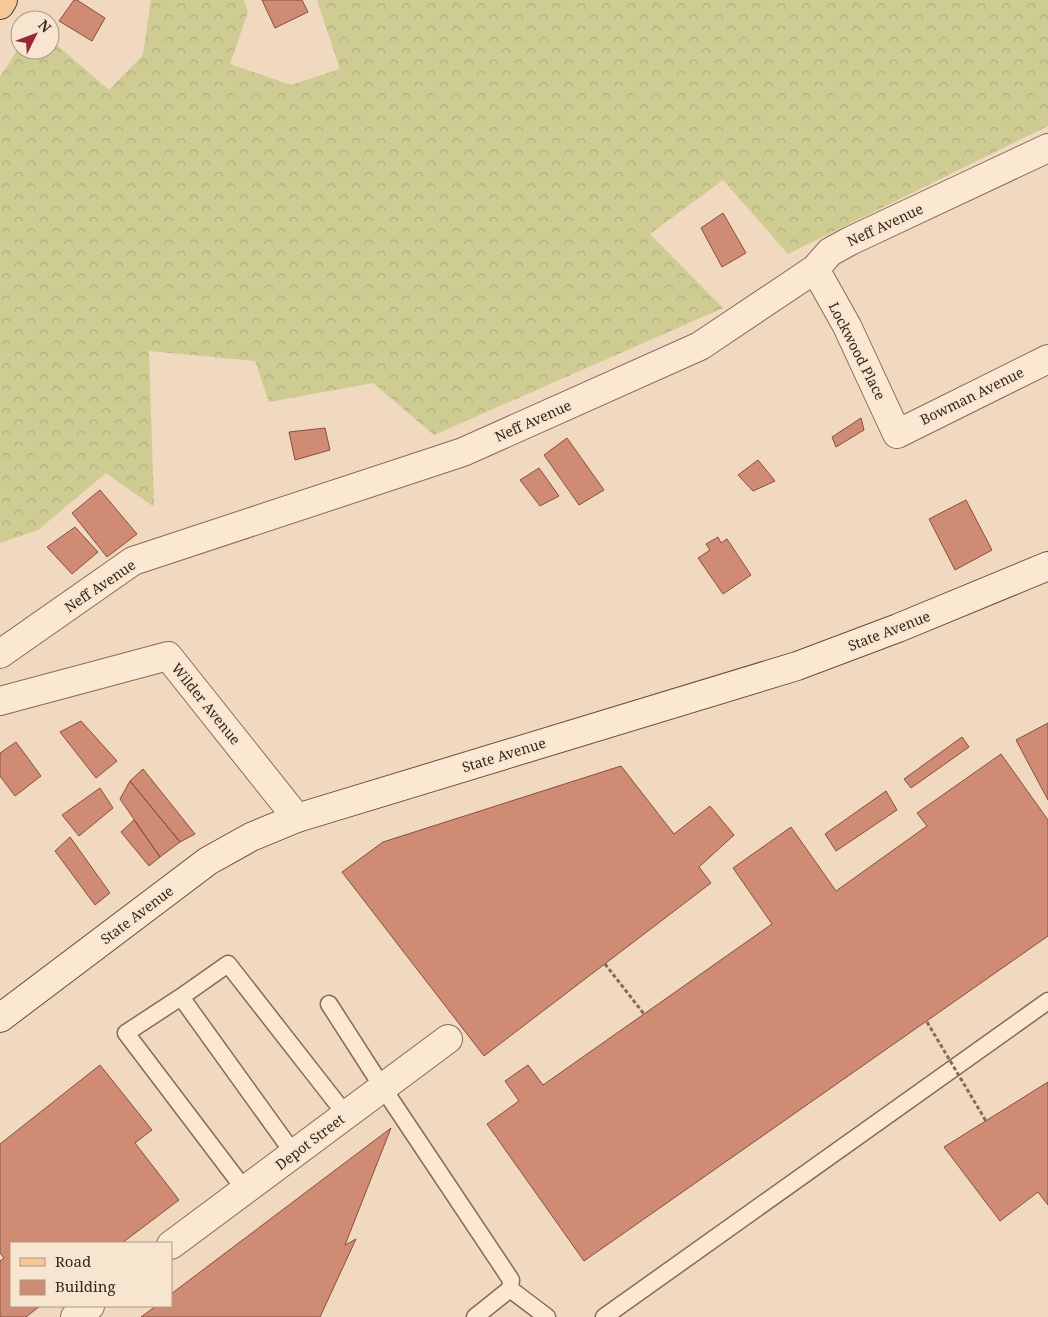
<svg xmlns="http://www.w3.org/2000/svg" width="1048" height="1317" font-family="'Noto Serif',serif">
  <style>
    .forest { fill: url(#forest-crowns) }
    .building { fill: #cf8b73; stroke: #894e3c }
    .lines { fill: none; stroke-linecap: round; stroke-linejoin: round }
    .lane-casing { stroke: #896957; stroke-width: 19 }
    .street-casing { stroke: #896957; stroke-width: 30 }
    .secondary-casing { stroke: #6b4b3a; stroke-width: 30 }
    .primary-casing { stroke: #56392b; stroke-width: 30 }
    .path { stroke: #896957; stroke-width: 3; stroke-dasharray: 4 2.5; stroke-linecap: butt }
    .lane { stroke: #fae8d3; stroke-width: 16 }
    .street { stroke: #fae8d3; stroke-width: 28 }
    .secondary { stroke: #fae8d3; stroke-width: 28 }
    .primary { stroke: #f5c895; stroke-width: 28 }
    .path-bridge { stroke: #896957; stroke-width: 3; stroke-dasharray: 4 2.5; stroke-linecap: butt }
    .labels { text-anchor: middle; stroke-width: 4.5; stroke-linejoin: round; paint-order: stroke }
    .street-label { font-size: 14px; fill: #38251c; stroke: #f7e5cf }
  </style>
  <defs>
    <pattern id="forest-crowns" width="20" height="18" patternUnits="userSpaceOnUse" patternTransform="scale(1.25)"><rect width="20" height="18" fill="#cecb93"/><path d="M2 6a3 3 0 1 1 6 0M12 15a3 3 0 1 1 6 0" fill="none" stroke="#b2ae7e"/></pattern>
  </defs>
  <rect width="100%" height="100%" fill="#f0d9bf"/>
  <!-- forest -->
  <path class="forest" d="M151,0H244L248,12L230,64L291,85L340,69L317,0H1048V126L788,254L723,180L650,234L723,308L434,435L373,383L269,402L255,361L149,351L154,507L106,473L38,530L0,543V77L20,46V50H50V39L109,90L143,55Z"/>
  <!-- building -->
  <path class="building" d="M74,0H77L105,18L92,41L59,21Z
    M262,0H302L308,12L275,28Z
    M723,213L746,253L722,267L701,228Z
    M861,418L864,430L836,447L832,437Z
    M325,428L330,450L295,460L289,432Z
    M567,438L604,490L579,505L544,455Z
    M758,460L775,481L753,491L738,475Z
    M539,468L559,496L540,506L520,480Z
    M100,490L137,534L107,557L72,513Z
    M966,500L992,550L955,570L929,519Z
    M75,527L98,552L72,574L47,547Z
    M718,537L721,543L727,539L751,575L723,594L698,558L710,550L706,544Z
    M81,721L117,761L96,778L60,732Z
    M1048,723V800L1016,740Z
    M962,737L969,747L911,788L904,779Z
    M16,742L41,776L15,796L0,776V753Z
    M1001,754L1048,820V936L584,1261L487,1124L519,1101L505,1081L528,1065L543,1085L772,924L733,868L791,827L836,891L927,826L917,813Z
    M621,766L674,834L710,806L734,835L699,867L711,883L484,1056L342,872L383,842Z
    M143,769L195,834L180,842L130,781Z
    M130,781L180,842L160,857L120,799Z
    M100,788L113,808L79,836L62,815Z
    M886,791L897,810L836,851L825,834Z
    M134,820L160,857L149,866L121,832Z
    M70,837L110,893L95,905L55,851Z
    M100,1065L152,1130L135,1143L179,1200L122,1243H11V1306H40L26,1317H0V1261L4,1258L0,1253V1144Z
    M1048,1082V1205L1038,1192L1000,1221L944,1147Z
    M391,1128L345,1245L356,1239L320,1317H141L156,1306H171V1294Z"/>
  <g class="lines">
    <!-- lane casing -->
    <g class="lane-casing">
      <path id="lane" d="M181,997L126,1033L245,1190
        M329,1004L383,1088L511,1280L510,1289L475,1317
        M294,1154L181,997L228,964L346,1115
        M510,1289L547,1317
        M604,1317L1048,1001"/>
    </g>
    <!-- street casing -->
    <g class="street-casing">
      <path id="street" d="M815,269L847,326L897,434L1048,359
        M0,654L133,561L463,452L700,346L815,269L830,252L850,241L1048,148
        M0,701L168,656L297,818
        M171,1245L448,1039
        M75,1317L90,1306"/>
    </g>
    <!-- secondary casing -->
    <g class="secondary-casing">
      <path id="secondary" d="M0,1018L208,861L251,837L297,818L797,666L898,628L1048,566"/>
    </g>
    <!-- primary casing -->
    <g class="primary-casing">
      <path id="primary" d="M0,5L3,0"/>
    </g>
    <!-- path -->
    <path class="path" d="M605,964L644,1014"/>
    <!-- lane -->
    <use href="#lane" class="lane"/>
    <!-- street -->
    <use href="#street" class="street"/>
    <!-- secondary -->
    <use href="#secondary" class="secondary"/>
    <!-- primary -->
    <use href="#primary" class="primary"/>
    <!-- path-bridge -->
    <path class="path-bridge" d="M927,1022L986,1121"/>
  </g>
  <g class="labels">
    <!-- street labels -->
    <g class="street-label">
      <text transform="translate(885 225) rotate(-25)" y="5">Neff Avenue</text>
      <text transform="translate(857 351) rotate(63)" y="5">Lockwood Place</text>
      <text transform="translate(972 396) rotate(-26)" y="5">Bowman Avenue</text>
      <text transform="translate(533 421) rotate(-24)" y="5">Neff Avenue</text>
      <text transform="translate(100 586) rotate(-34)" y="5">Neff Avenue</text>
      <text transform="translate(889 631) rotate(-21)" y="5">State Avenue</text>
      <text transform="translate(206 704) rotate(51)" y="5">Wilder Avenue</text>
      <text transform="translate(504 755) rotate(-17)" y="5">State Avenue</text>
      <text transform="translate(137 915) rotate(-37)" y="5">State Avenue</text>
      <text transform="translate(310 1142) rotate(-37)" y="5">Depot Street</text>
    </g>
  </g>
  <!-- legend -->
  <rect x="10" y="1242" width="162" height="65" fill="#f7e5cf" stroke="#ab9887"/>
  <rect x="20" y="1258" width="25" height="8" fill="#f5c895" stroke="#ab9887"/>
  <text x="55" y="1267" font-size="15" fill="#38251c">Road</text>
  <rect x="20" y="1280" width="25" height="15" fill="#cf8b73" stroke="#ab9887"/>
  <text x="55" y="1292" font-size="15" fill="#38251c">Building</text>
  <!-- north arrow -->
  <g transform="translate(35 35) rotate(48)"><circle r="24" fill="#f7e5cf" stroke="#ab9887"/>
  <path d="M0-4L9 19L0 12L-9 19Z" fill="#9a2438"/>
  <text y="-8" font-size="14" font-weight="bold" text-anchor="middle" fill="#38251c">N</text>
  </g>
</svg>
